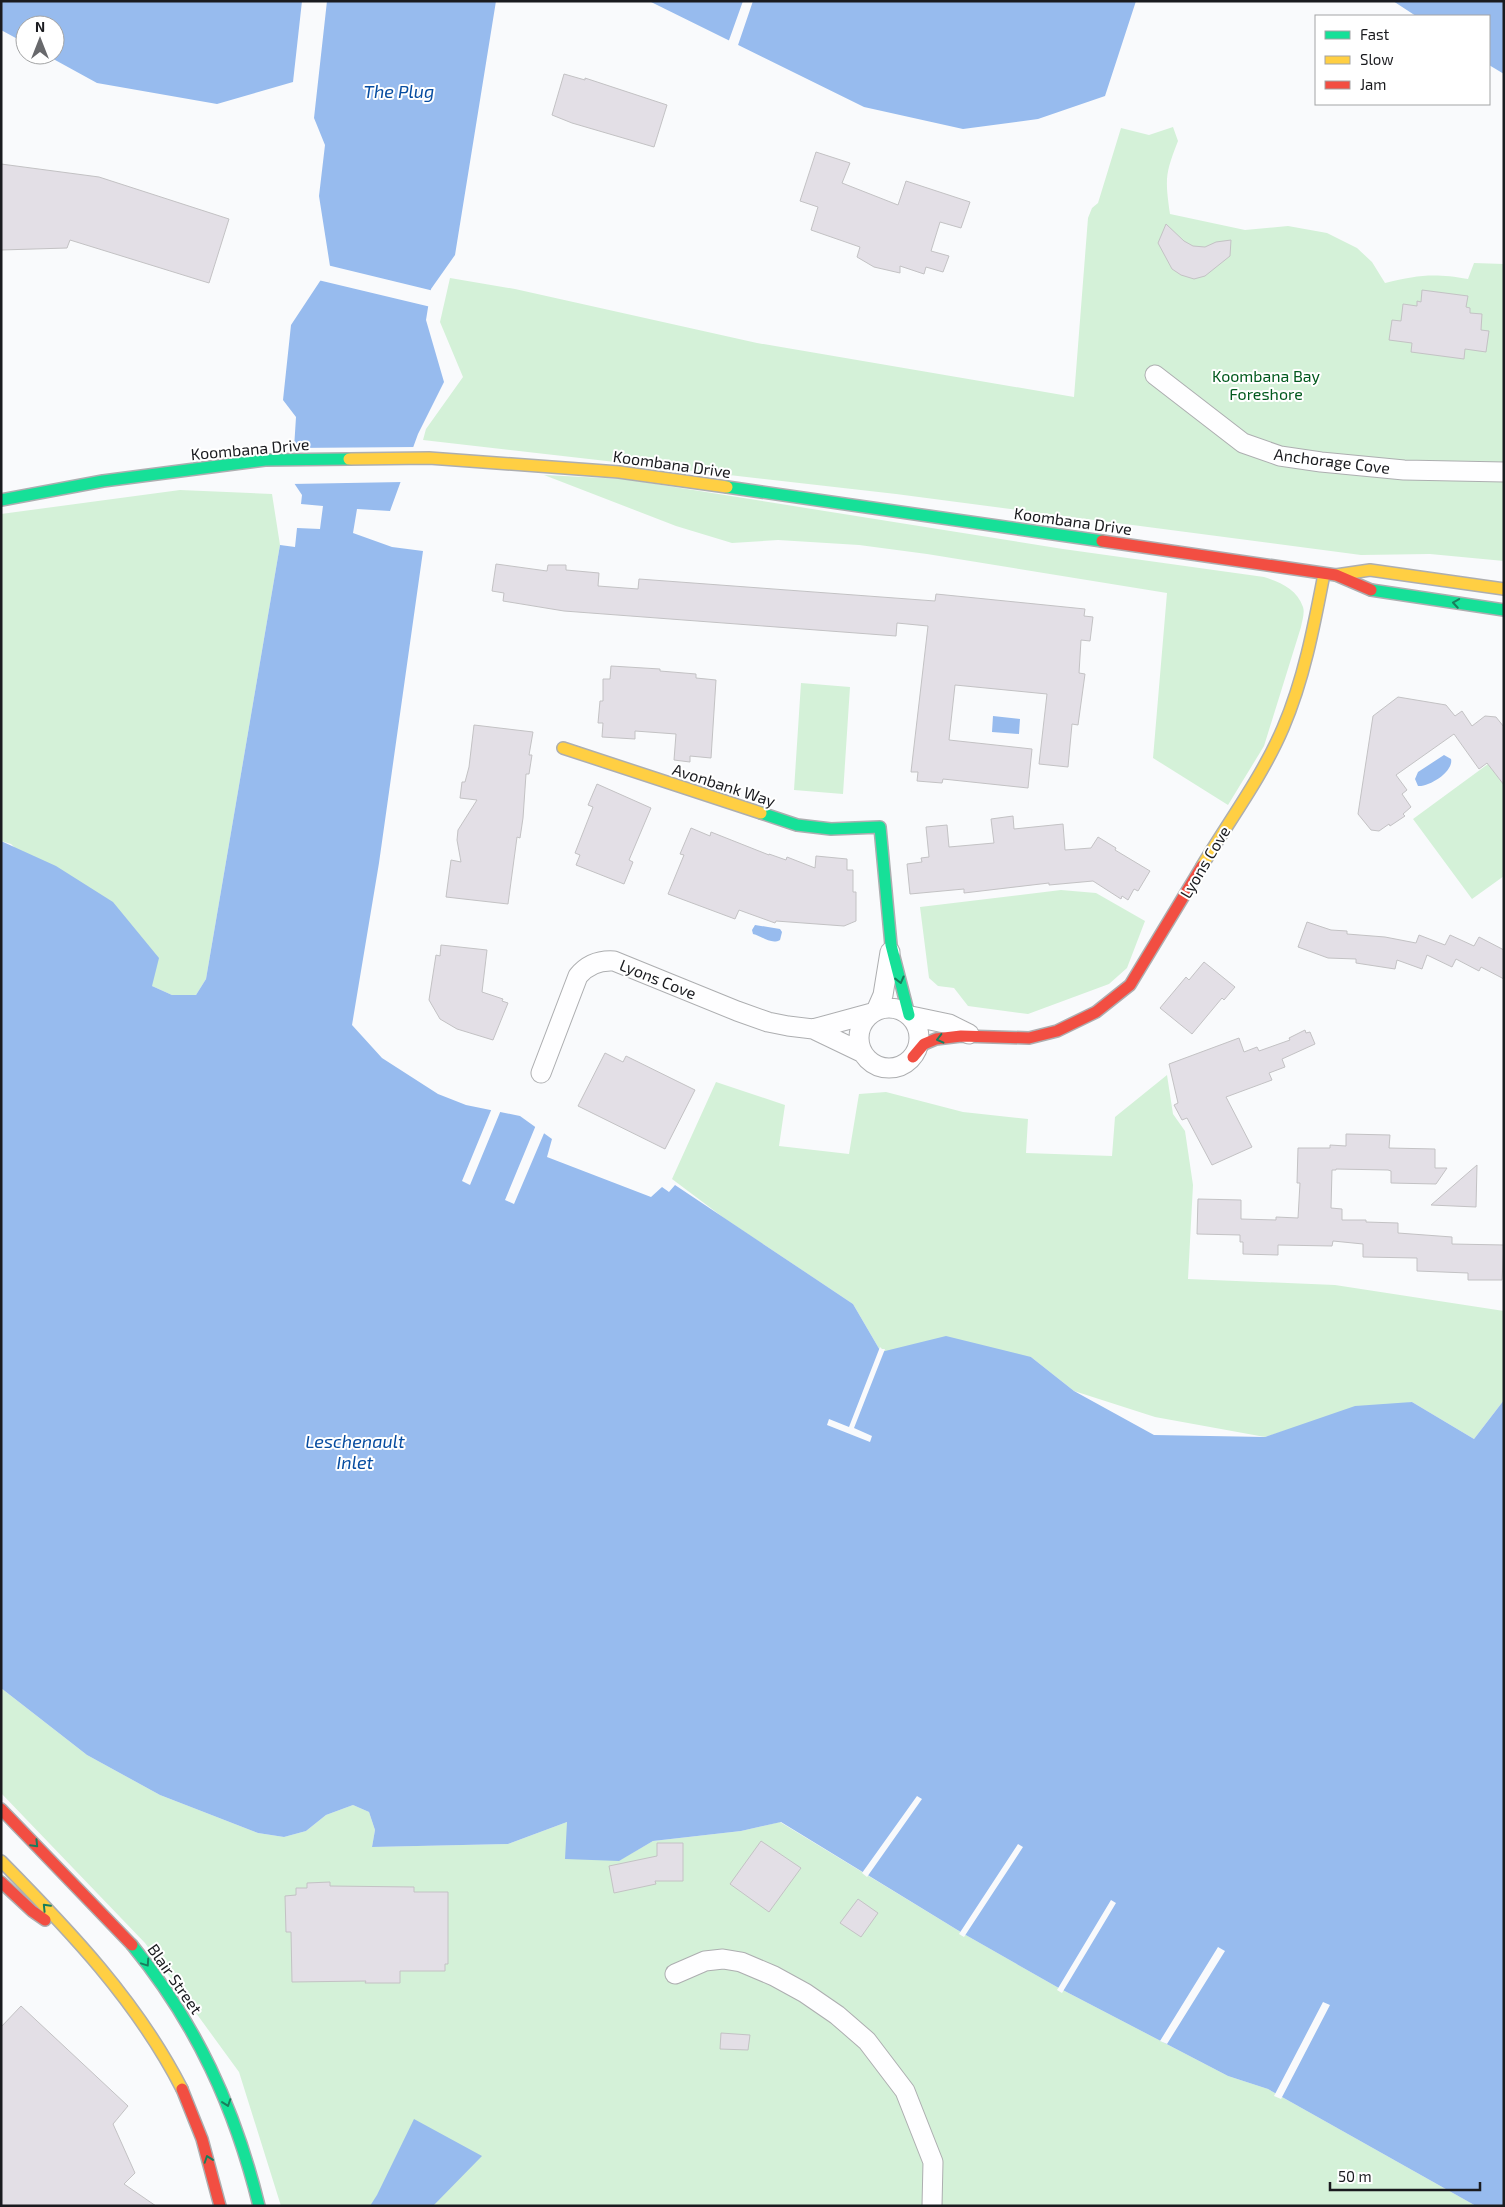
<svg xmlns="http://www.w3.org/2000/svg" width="1505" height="2207" font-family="'Exo 2',sans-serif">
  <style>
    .green { fill: #d4f1d8 }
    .water { fill: #97bbee }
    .pier { fill: #f9fafc }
    .building { fill: #e3dfe6; stroke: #c3c2c4 }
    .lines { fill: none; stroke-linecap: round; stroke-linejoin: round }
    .street-casing { stroke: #adaeb0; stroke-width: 21 }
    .fast-casing { stroke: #adaeb0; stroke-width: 14 }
    .slow-casing { stroke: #adaeb0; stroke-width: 14 }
    .jam-casing { stroke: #adaeb0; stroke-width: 14 }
    .street { stroke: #fefeff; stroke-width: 19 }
    .fast { stroke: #16e098; stroke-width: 11 }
    .slow { stroke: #ffcf43; stroke-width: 11 }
    .jam { stroke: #f24e42; stroke-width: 11 }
    .oneway { stroke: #187e5c }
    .labels { text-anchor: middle; stroke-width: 4; stroke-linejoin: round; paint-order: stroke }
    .park-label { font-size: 16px; fill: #00591d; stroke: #fff }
    .street-label { font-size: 16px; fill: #1a1b1f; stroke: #fff }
    .water-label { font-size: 18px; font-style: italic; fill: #064ca0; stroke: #fff }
  </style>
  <rect width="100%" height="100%" fill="#f9fafc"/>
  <!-- green -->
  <path class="green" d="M1173,127L1178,141C1165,174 1165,179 1170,214L1245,230L1288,226L1327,233L1357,248L1372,262L1385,283C1418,275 1434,273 1468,279L1474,263L1504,264V561L1430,554L1361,555L896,494L423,440L426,429L463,377L440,322L450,278L515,289L757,343L1074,397L1088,218L1092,208L1098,203L1121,128L1149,135Z
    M544,475L624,479L1063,549L1264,577C1280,582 1297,589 1303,607C1305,613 1302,621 1301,627L1264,746L1228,805L1153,758L1167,593L927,554L859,545L778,540L732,543L676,526Z
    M180,490L272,494L280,545L206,979L196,995H172L152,986L11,844L1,841V514Z
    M801,683L850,687L843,794L794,790Z
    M1488,764L1504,785V876L1472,899L1413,819Z
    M1061,890L1096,893L1145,921L1127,968L1109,984L1028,1014L968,1006L954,988L938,986L929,978L920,907Z
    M1167,1075L1173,1114L1185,1131L1193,1185L1188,1279L1335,1285L1504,1311V1400L1474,1439L1412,1402L1310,1423L1265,1437L1155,1417L1074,1391L1031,1357L881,1352L853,1304L724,1218L672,1179L716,1082L785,1105L779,1146L849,1154L859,1094L886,1092L963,1112L1028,1119L1026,1153L1112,1156L1115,1117Z
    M1,1688L87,1755L160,1795L258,1833L284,1837L306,1831L326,1815L353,1805L369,1812L375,1830L372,1847L508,1844L567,1822L618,1861L653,1841L741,1831L780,1822L964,1934L1057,1987L1228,2076L1268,2089L1476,2206H281L239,2072L145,1943L1,1793Z"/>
  <!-- water -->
  <path class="water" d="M1,1H302L293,82L217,104L97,83L46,55H55V25H25V43L1,30Z
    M327,1H496L455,255L431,289L426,320L444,382L418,434L390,511L357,509L353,533L392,547L423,551L379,863L352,1025L382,1058L438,1094L466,1105L520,1116L552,1139L547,1157L651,1197L662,1187L669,1192L675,1185L853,1304L881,1352L946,1336L1031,1357L1074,1391L1154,1435L1265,1437L1355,1406L1412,1402L1474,1439L1504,1400V2206H1476L1268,2089L1228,2076L1057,1987L964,1934L781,1822L741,1831L653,1841L619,1861L565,1859L567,1822L508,1844L372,1847L375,1830L369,1812L353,1805L326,1815L306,1831L284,1837L258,1833L160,1795L87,1755L1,1688V841L56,866L113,902L159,958L152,986L172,995H196L206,979L280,545L295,547L297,528L320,529L323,506L301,504L302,495L292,480L296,417L283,400L291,325L330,266L319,196L325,145L314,118Z
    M649,1H1136L1105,96L1038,119L963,129L864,107Z
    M1393,1H1504V74L1489,65V16H1416Z
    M993,716L1020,719L1019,734L992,732Z
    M1444,755L1451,759C1454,771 1430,787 1418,786L1415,779L1418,772Z
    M755,925L780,929L782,932L780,940C771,945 762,936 753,934L752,930Z
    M414,2119L482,2156L433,2206H370L377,2195Z"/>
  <!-- pier -->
  <path class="pier" d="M743,1H753L737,48L728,43Z
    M327,265L434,291L431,307L318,280Z
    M416,447L403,482L291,484L289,480L292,448Z
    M492,1108L501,1110L470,1185L462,1181Z
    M536,1125L545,1131L514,1204L505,1200Z
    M880,1347L882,1349H885L854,1428L872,1436L870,1442L827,1425L829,1419L849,1427Z
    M917,1796L922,1799L867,1877L862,1873Z
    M1018,1844L1023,1847L964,1937L959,1934Z
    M1111,1900L1116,1903L1062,1993L1057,1990Z
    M1218,1947L1225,1951L1167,2044L1160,2041Z
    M1323,2002L1330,2005L1281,2099L1274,2096Z"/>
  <!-- building -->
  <path class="building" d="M564,74L585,80V78L667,105L654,147L572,123L552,115Z
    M816,152L850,163L842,183L898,205L906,181L970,202L961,228L940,222L931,251L949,256L943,272L926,267L924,274L900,266V273L874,267L857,257L860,247L811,230L818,207L800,201Z
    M1,164L99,177L229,219L209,283L70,240L67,248L1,250Z
    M1166,224L1184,241L1193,246L1205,247L1216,242L1231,240L1230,256L1205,276L1194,279L1181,275L1172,269L1158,243Z
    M1422,290L1468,296L1466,307L1470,308V313L1482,314L1481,330L1489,331L1486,352L1465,349L1464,359L1411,352L1412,343L1389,340L1392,320L1401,321L1403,304L1417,306V301L1421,302Z
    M496,564L547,571L548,565H566V570L599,573L598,586L638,589L639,579L935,601L936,594L1085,609L1084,616L1093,617L1090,641L1081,640L1079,673L1085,674L1078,725L1072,724L1068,767L1039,764L1047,694L955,685L949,740L1032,749L1028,788L943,779L942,783L917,781L918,772H911L928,626L897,623L896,636L564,611L503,601L504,593L492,591Z
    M611,666L660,669V671L696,674V678L716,680L711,758L690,756V762L674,760L676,734L635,731V739L602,737L603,723H598L600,701H603V679H610Z
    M1398,697L1446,705L1455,716L1462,711L1472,726L1485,716L1496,717L1504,727V785L1487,763L1479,769L1454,734L1396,775L1407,790L1402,794L1411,807L1403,814L1405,816L1390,826L1389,824L1379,831L1371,830L1358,814L1373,716Z
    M474,725L533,732L529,755H532L529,774H526L523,818L520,838L517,837L508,904L446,897L451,860L461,862L457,840L458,830L477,800L460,798L462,782H465L469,767Z
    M597,784L651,808L629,860L633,862L624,884L576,865L580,855L575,853L593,807L588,805Z
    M1013,816L1014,829L1063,824L1065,850L1091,848L1098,837L1116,848L1115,850L1150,871L1138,891L1134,889L1128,900L1122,896L1121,899L1093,881L1049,885V883L964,893V889L910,894L907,864L922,862L921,858L929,857L926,827L947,825L949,847L994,843L991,819Z
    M691,828L710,836L711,832L769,855V854L786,860L787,857L815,868L816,856L847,859V870H853V892H856V921L844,926L776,921L775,923L739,910L735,919L668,894L684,855L680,854Z
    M1307,922L1331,930L1347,931V934L1385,937L1416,943L1419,935L1445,945L1450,935L1474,946L1479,937L1504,950V979L1481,967L1479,971L1456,959L1452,967L1427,955L1422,969L1397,960L1395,969L1356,963V959L1328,958L1298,947Z
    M441,945L487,950L482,992L503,999L502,1001L508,1003L493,1040L457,1029L440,1019L429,1000L436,955L440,956Z
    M1204,962L1235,987L1224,1000L1222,998L1192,1034L1160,1008L1186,977L1189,980Z
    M1305,1030L1306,1033L1310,1032L1315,1044L1282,1059L1285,1067L1269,1073L1272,1080L1226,1097L1252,1147L1212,1165L1187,1118L1182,1120L1174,1105L1178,1103L1169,1064L1239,1038L1244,1052L1257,1047L1259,1051L1290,1040L1289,1038Z
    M605,1053L623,1062L626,1056L695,1090L665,1149L578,1106Z
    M1346,1134L1390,1135L1389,1148L1435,1149V1168H1447L1436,1184L1391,1183V1171L1388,1170L1336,1169V1170H1332L1331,1208L1342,1209V1220H1366V1222L1398,1223V1233L1452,1237V1244L1504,1245L1502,1280H1468V1273L1417,1271V1258L1363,1257V1244L1333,1241L1332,1246L1278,1245V1255L1243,1254V1242H1240V1235L1197,1234L1198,1199L1241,1200V1219L1276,1220V1217L1298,1218L1300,1183H1297L1298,1148H1330V1145L1346,1146Z
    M1477,1165L1476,1207L1431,1205Z
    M761,1841L801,1868L769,1912L730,1884Z
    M657,1843H683V1881H655L656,1884L614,1893L609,1866L657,1856Z
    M330,1882V1886L414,1887V1892H448V1964H445V1971H400V1983H365L366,1981L292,1982L291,1932H286L285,1896L296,1895V1888H307V1883Z
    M858,1899L878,1913L861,1937L840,1923Z
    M21,2006L128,2106L113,2124L135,2173L124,2184L156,2206H1V2027Z
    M721,2033L750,2035L748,2050L720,2049Z"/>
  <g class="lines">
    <!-- street casing -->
    <g class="street-casing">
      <path id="street" d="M1155,375L1243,443L1280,456L1321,462L1404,470L1504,472
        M859 1038a30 30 0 1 1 60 0a30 30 0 1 1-60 0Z
        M876,1011L883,995L890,952
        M911,1016L949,1024L969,1034
        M813,1029L863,1053
        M541,1073L578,976C587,965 599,960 614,961L737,1011L768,1022L788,1026L813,1029L872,1013
        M675,1974L705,1961L723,1959L741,1962L774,1976L805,1993L837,2015L867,2041L905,2091L933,2162L932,2206"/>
    </g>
    <!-- fast casing -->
    <g class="fast-casing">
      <path id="fast" d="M727,487L1102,541
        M1,500L103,481L265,460L349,459
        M1371,590L1504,610
        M761,813L797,825L831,829L880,827L891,945L909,1015
        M132,1945C196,2023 235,2108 259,2206"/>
    </g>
    <!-- slow casing -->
    <g class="slow-casing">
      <path id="slow" d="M349,459L429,458L619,472L727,487
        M1336,575L1370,570L1504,589
        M563,748L761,813
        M1202,866C1229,821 1262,777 1283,728C1304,679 1314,626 1324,574
        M1,1861C70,1931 137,2001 182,2089"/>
    </g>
    <!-- jam casing -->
    <g class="jam-casing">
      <path id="jam" d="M1102,541L1336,575L1371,590
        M913,1057L924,1044L936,1039L961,1036L1029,1038L1057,1031L1096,1012L1130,985L1202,866
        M1,1809L132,1945
        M1,1882L32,1911L45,1920
        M182,2089L202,2139L220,2206"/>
    </g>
    <!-- street -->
    <use href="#street" class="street"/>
    <!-- fast -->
    <use href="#fast" class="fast"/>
    <!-- slow -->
    <use href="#slow" class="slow"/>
    <!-- jam -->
    <use href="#jam" class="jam"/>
  </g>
  <!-- one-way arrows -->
  <defs><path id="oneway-chevron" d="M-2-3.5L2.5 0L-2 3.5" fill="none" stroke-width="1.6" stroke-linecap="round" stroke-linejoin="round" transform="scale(1.25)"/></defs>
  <g class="oneway">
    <use href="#oneway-chevron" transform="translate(1456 603) rotate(-171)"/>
    <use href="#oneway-chevron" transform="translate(900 980) rotate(76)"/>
    <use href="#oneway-chevron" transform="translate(940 1039) rotate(166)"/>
    <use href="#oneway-chevron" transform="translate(35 1844) rotate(46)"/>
    <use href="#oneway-chevron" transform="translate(46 1907) rotate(-134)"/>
    <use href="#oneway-chevron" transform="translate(146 1963) rotate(56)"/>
    <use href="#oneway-chevron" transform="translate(227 2103) rotate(71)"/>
    <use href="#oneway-chevron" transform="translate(208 2159) rotate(-109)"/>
  </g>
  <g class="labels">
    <!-- park labels -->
    <g class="park-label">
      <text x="1266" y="382">Koombana Bay<tspan x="1266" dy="18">Foreshore</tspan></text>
    </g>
    <!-- street labels -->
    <g class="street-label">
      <text transform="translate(250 449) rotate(-5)" y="6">Koombana Drive</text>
      <text transform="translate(1332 461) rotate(7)" y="6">Anchorage Cove</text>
      <text transform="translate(672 464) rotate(8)" y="6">Koombana Drive</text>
      <text transform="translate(1073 521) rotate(8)" y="6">Koombana Drive</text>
      <text transform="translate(724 785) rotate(18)" y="6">Avonbank Way</text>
      <text transform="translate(1205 862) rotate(-59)" y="6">Lyons Cove</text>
      <text transform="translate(658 979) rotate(22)" y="6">Lyons Cove</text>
      <text transform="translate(175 1979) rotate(55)" y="6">Blair Street</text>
    </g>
    <!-- water labels -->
    <g class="water-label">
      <text x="399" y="98">The Plug</text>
      <text x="355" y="1448">Leschenault<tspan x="355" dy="21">Inlet</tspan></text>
    </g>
  </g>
  <!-- border -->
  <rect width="1505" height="2207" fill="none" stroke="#1a1b1f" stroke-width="5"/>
  <!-- legend -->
  <rect x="1315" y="15" width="175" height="90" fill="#ffffff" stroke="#a3a4a5"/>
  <rect x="1325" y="31" width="25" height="8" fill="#16e098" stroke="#a3a4a5"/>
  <text x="1360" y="40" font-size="15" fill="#1a1b1f">Fast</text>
  <rect x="1325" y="56" width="25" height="8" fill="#ffcf43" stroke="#a3a4a5"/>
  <text x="1360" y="65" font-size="15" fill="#1a1b1f">Slow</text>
  <rect x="1325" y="81" width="25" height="8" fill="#f24e42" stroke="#a3a4a5"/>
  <text x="1360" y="90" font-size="15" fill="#1a1b1f">Jam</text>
  <!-- north arrow -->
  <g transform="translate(40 40)"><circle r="24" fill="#ffffff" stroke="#a3a4a5"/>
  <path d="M0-4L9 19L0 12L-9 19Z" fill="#68696c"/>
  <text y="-8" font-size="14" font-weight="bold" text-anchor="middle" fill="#1a1b1f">N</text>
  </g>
  <!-- scale -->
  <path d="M1330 2182v8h150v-8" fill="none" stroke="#1a1b1f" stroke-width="2.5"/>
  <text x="1338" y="2182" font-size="15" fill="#1a1b1f" stroke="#ffffff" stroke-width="4" paint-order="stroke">50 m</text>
</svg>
